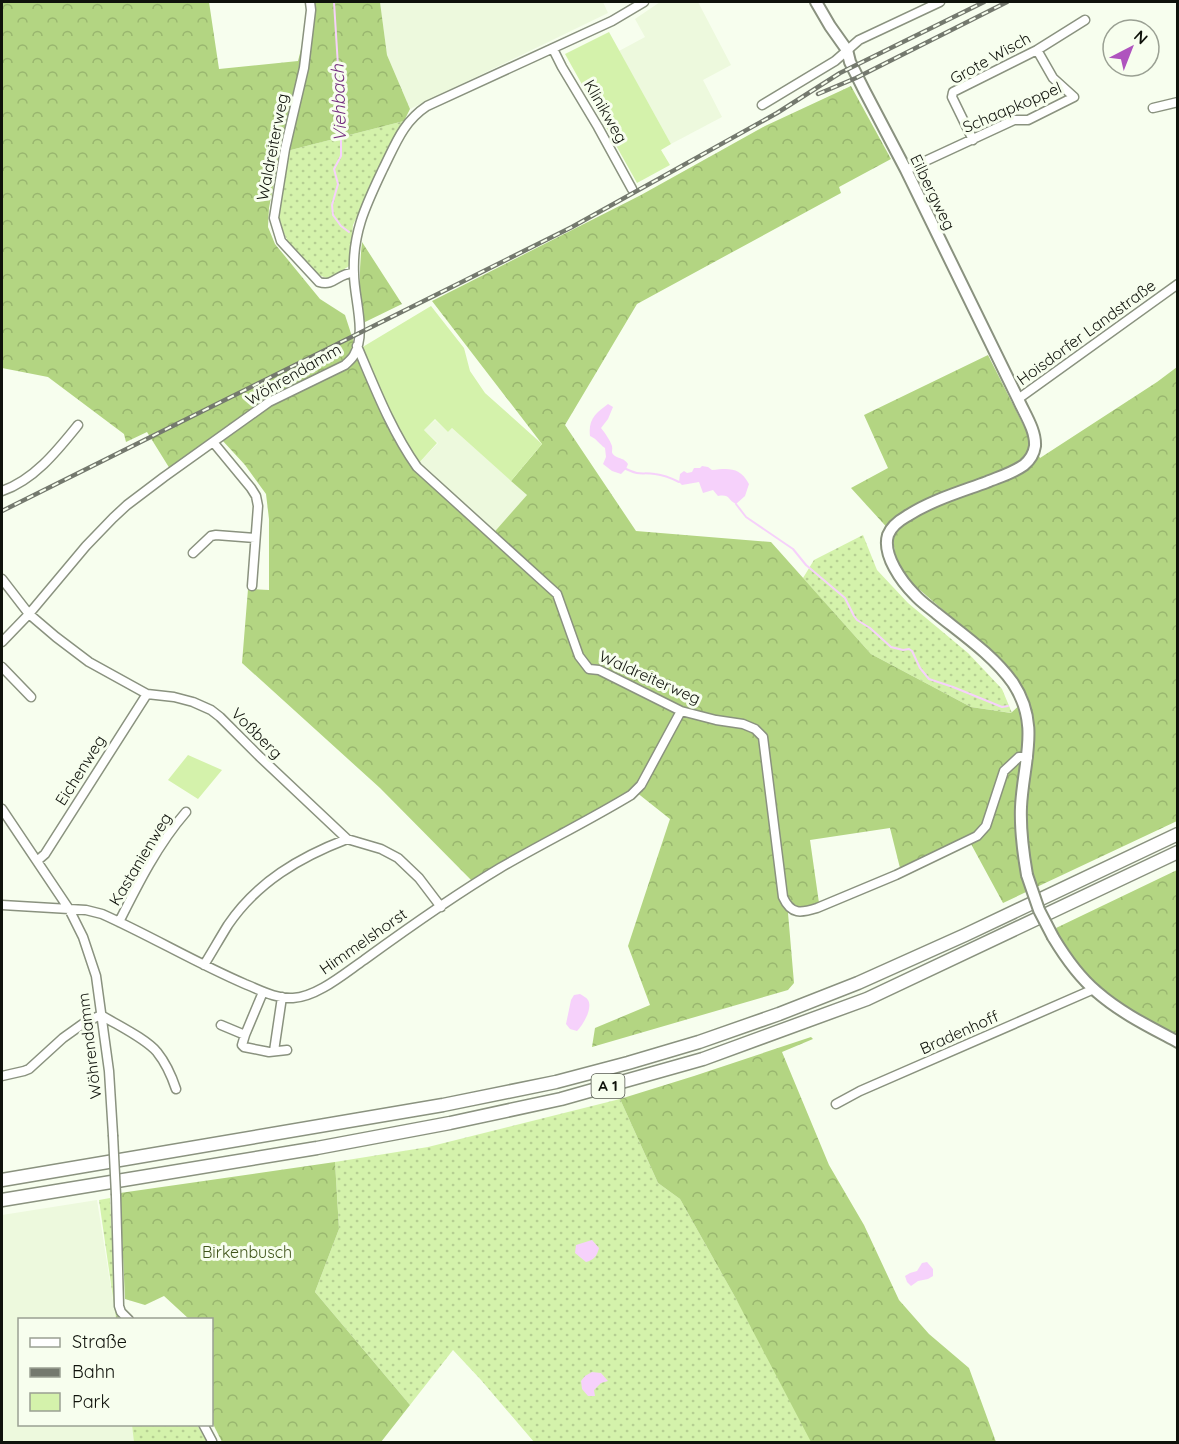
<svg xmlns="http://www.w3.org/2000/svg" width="1179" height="1444" font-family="Quicksand,sans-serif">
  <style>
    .built { fill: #edf9dd }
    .grass { fill: url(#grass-dots) }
    .forest { fill: url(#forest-crowns) }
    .green { fill: #d4f2ab }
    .water { fill: #f6d1fb }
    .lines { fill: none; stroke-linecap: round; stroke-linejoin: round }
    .stream { stroke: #f6d1fb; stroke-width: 2 }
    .minor-casing { stroke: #8a927f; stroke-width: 11 }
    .major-casing { stroke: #8a927f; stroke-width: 14 }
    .highway-casing { stroke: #8a927f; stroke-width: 15 }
    .minor { stroke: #fff; stroke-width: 8 }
    .major { stroke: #fff; stroke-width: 10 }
    .highway { stroke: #fff; stroke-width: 12 }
    .rail-casing { stroke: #74796e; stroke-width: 4.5 }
    .rail { stroke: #f7feee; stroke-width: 2; stroke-dasharray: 7; stroke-linecap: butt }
    .minor-bridge-casing { stroke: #8a927f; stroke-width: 11; stroke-linecap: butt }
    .major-bridge-casing { stroke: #8a927f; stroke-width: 14; stroke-linecap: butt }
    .minor-bridge { stroke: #fff; stroke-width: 8 }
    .major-bridge { stroke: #fff; stroke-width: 10 }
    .labels { text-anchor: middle; stroke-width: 6; stroke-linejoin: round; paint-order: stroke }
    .shield { fill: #f7feee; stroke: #55594f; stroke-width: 1.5 }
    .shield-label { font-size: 15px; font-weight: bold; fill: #0f120b }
    .street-label { font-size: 16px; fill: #0f120b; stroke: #f7feee }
    .park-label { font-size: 16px; fill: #3f541a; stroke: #f7feee }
    .water-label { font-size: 18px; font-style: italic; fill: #742e7f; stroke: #f7feee }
  </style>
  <defs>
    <pattern id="grass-dots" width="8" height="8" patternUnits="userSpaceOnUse" patternTransform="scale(1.5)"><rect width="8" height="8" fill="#d4f2ab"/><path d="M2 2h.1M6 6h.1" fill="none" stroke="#b5ce92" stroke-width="1.8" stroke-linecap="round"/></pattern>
    <pattern id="forest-crowns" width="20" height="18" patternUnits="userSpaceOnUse" patternTransform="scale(1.5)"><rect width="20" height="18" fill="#b3d582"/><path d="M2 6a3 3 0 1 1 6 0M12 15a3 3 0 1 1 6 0" fill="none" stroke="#99b66f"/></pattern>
  </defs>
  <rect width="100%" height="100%" fill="#f7feee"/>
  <!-- built -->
  <path class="built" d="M380,2H603L608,13L410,109L387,55Z
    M660,2H698L731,65L703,80L722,117L671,144L619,51L645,37L635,19Z
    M435,420L448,432L452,428L527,495L494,533L418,464L438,443L424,430Z
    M97,1200L116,1319L20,1320V1424L132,1425L135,1442H2V1215Z"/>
  <!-- grass -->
  <path class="grass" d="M404,121L397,134L353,225L349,266L340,272L331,280L319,275L287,240L277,218L287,151Z
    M863,535L877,570L908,603L968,653L1002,689L1012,713L971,707L871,654L803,578L814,560Z
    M620,1099L658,1183L680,1199L748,1320L812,1442H534L481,1380L453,1350L410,1405L315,1292L339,1229L335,1162L428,1147Z
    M110,1198L116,1307L122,1319H116L99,1200Z
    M132,1425H197L207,1442H134Z"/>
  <!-- forest -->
  <path class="forest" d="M2,2H209L219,69L298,61L311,10L310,2H380L387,55L410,109L404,121L287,151L281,147L269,208L268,227L275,244L320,299L345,315L356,349L400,447L490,537L527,495L511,481L542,444L432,301L641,195L765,126L851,86L891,159L839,187L841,193L637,304L565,425L636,531L771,542L871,654L971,707L1011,713L1028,697L1018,679L1003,662L913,584L900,568L895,553L892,533L851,488L888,468L864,415L988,355L1040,458L1157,382L1177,367V821L1003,903L971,844L901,872L890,828L810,840L819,903L788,913L794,983L788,990L592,1047L595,1028L650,1005L628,946L670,819L636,792L474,883L380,788L242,663L248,589L269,590V519L266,494L245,465L222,440L170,469L147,432L126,442L124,434L48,377L2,368Z
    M362,242L402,304L363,323C359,296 359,270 362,242Z
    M1177,870V1037L1132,1012L1089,979L1059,936L1056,928Z
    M811,1037L813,1039L782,1052L829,1165L864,1225L899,1300L929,1334L969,1368L996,1442H811L735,1297L680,1199L658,1183L620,1099L694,1076Z
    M335,1162L339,1229L315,1292L410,1405L381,1442H222L212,1422V1320L189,1319L164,1296L145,1305L125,1299L120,1193Z"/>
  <!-- green -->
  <path class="green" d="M609,32L671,144L661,150L670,165L637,183L565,54Z
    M431,306L464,348L470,371L485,393L542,444L511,481L452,428L448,432L435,419L424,430L437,443L418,464L402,438L361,348Z
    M188,755L222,770L198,799L168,780Z"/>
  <!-- water -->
  <path class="water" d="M608,404L613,407L608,419L601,428C605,433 610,440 612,446C613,452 610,452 615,456C620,459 624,458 628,464L626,469L621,474L612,471L603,464L606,457L605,448C599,444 597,439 590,436C588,419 596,413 608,404Z
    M702,466L708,467L712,470C729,468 740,467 749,484L745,496L736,504C727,500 731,494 718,496L713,490L703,493L699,482L682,485L679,482L680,474L684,471L687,473L692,472L694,468H700Z
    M580,994C583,996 586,997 588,1000C593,1008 583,1025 577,1031L570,1029L566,1024L571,1000L574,995Z
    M592,1240L599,1248C597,1256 594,1260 586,1262L575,1253L576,1245Z
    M927,1262L933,1269V1276L928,1279L918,1281L911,1286L907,1282L905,1276L910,1273L917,1271L922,1263Z
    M592,1372L601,1373L608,1381L601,1383L594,1390L595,1396H588L582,1389L581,1381L585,1376Z"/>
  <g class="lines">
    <!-- stream -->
    <path class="stream" d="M334,2L338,66V129L341,141V156L334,169L338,184L332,205L333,215L341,226L349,232
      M626,469C641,476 641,472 655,474C664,475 671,478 679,482
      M736,504L746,517L793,549L806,565L845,598L854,616L857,620L870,628L891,647L903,650L909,649L912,651L920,668L929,679L953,687L1002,707L1008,706"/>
    <!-- minor casing -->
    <g class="minor-casing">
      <path id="minor" d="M310,2L311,10L304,68L285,149L274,218L281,241L319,282C334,287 338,273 353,273
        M553,49L562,67L598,127L632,189
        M762,105L835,61L859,40L940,2
        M1153,108L1178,102
        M973,140L952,97L953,92L1037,50L1085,20
        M906,170L1014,120H1028L1074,97L1053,78L1037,50
        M357,346C375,388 391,430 417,467L557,594L579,656L589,669L599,670L681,711L716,720L743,724L755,729L763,737L783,897C791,915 801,913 817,908L896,875L977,836L986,826L1004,771L1019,757H1028
        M1018,399L1178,284
        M213,442L251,488L256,496L258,506L252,586
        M2,491C34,480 57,451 78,425
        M193,553L211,536L216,535L255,538
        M2,579L29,614L56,637L89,662L147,694L174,697L193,702L211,710L220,717L260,757L347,839L381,849L398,858L419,878L441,907
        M2,642L29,614L86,546L113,518L127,505L164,477L269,402L345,365C348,362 352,359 354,355C367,333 354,298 354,274C352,233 366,205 383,169C396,143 403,122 427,106L612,21L644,2
        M2,667L31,697
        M2,809L69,909L83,937L96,976L109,1071L113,1135
        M37,861L45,854L147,694
        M2,905L86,910L102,914C151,936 196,963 245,984C260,990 276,999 293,998C317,997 345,973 364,960C408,928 453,896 500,868C543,843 588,821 631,795L641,785L681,711
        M119,922C138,884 158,844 186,812
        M204,965C212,952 220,938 228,925C257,882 300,857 347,839
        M263,992L245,1035L242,1045L244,1047L269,1052L287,1050
        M221,1025L245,1035
        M274,1051L282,997
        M2,1076L24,1071L29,1069L63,1038L84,1023L101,1015C117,1025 145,1038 157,1052C165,1062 172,1077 176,1089
        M836,1104L860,1091L1094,989
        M116,1195L119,1306L121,1312L129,1320
        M203,1424L212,1441L211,1442"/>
    </g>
    <!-- major casing -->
    <g class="major-casing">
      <path id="major" d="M816,2L830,26L847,50L850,62L864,90L906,170L1018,399C1024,413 1036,430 1035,446C1034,453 1030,460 1024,465C1013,473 999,477 987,482C960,492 932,500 907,516C900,520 891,527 888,535C882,555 902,582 915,595C921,602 929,607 936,613C962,634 993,655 1013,683C1041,725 1023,762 1021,807C1020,830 1023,852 1027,875
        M1053,937C1065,957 1079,977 1097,992C1121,1013 1150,1027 1178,1042"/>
    </g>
    <!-- highway casing -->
    <g class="highway-casing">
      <path id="highway" d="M2,1180L443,1105L556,1082L628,1063L699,1042L779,1014L858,983L965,935L1178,834
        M2,1200L317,1148L450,1123L561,1099L703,1059L867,999L1178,852"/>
    </g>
    <!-- minor -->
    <use href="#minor" class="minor"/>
    <!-- major -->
    <use href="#major" class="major"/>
    <!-- highway -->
    <use href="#highway" class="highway"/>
    <!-- rail casing -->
    <g class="rail-casing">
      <path id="rail" d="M818,94L856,78L1007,2
        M2,511L572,227L777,113L840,73L984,2"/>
    </g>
    <!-- rail -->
    <use href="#rail" class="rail"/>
    <!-- minor-bridge casing -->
    <g class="minor-bridge-casing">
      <path id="minor-bridge" d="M113,1135L116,1195"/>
    </g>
    <!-- major-bridge casing -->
    <g class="major-bridge-casing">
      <path id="major-bridge" d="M1027,875L1039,910L1053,937"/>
    </g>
    <!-- minor-bridge -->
    <use href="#minor-bridge" class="minor-bridge"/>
    <!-- major-bridge -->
    <use href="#major-bridge" class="major-bridge"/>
  </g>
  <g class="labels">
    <!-- shield labels -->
    <rect class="shield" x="591.5" y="1074" width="33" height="24" rx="4.5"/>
    <g class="shield-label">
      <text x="608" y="1091">A 1</text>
    </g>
    <!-- street labels -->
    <g class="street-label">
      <text transform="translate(990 58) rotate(-29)" y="6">Grote Wisch</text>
      <text transform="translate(1012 107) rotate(-23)" y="6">Schaapkoppel</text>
      <text transform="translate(606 111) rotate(60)" y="6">Klinikweg</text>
      <text transform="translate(272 147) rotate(-79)" y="6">Waldreiterweg</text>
      <text transform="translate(933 192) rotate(64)" y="6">Eilbergweg</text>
      <text transform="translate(1086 332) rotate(-36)" y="6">Hoisdorfer Landstraße</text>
      <text transform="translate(293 374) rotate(-30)" y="6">Wöhrendamm</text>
      <text transform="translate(650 677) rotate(24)" y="6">Waldreiterweg</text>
      <text transform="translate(257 733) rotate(45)" y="6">Voßberg</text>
      <text transform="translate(80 770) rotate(-58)" y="6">Eichenweg</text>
      <text transform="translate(140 859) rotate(-59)" y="6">Kastanienweg</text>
      <text transform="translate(363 941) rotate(-35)" y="6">Himmelshorst</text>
      <text transform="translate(959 1032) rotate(-24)" y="6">Bradenhoff</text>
      <text transform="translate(89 1046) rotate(-97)" y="6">Wöhrendamm</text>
    </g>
    <!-- park labels -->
    <g class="park-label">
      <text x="247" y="1258">Birkenbusch</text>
    </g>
    <!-- water labels -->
    <g class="water-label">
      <text transform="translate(339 103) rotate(-92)" y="6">Viehbach</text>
    </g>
  </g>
  <!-- border -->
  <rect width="1179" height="1444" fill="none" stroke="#0f120b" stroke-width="6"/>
  <!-- legend -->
  <rect x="18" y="1318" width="195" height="108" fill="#f7feee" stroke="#9aa093" stroke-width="1.5"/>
  <rect x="30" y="1338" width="30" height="9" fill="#ffffff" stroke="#9aa093" stroke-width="1.5"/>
  <text x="72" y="1348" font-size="18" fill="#0f120b">Straße</text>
  <rect x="30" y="1368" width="30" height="9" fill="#74796e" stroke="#9aa093" stroke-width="1.5"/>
  <text x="72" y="1378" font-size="18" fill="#0f120b">Bahn</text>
  <rect x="30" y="1393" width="30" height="18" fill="#d4f2ab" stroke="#9aa093" stroke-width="1.5"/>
  <text x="72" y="1408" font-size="18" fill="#0f120b">Park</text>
  <!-- north arrow -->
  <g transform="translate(1131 48) rotate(42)"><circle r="28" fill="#f7feee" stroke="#9aa093" stroke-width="1.5"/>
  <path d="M0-4.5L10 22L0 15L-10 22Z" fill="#af53be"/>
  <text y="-9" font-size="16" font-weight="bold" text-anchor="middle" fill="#0f120b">N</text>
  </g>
</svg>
